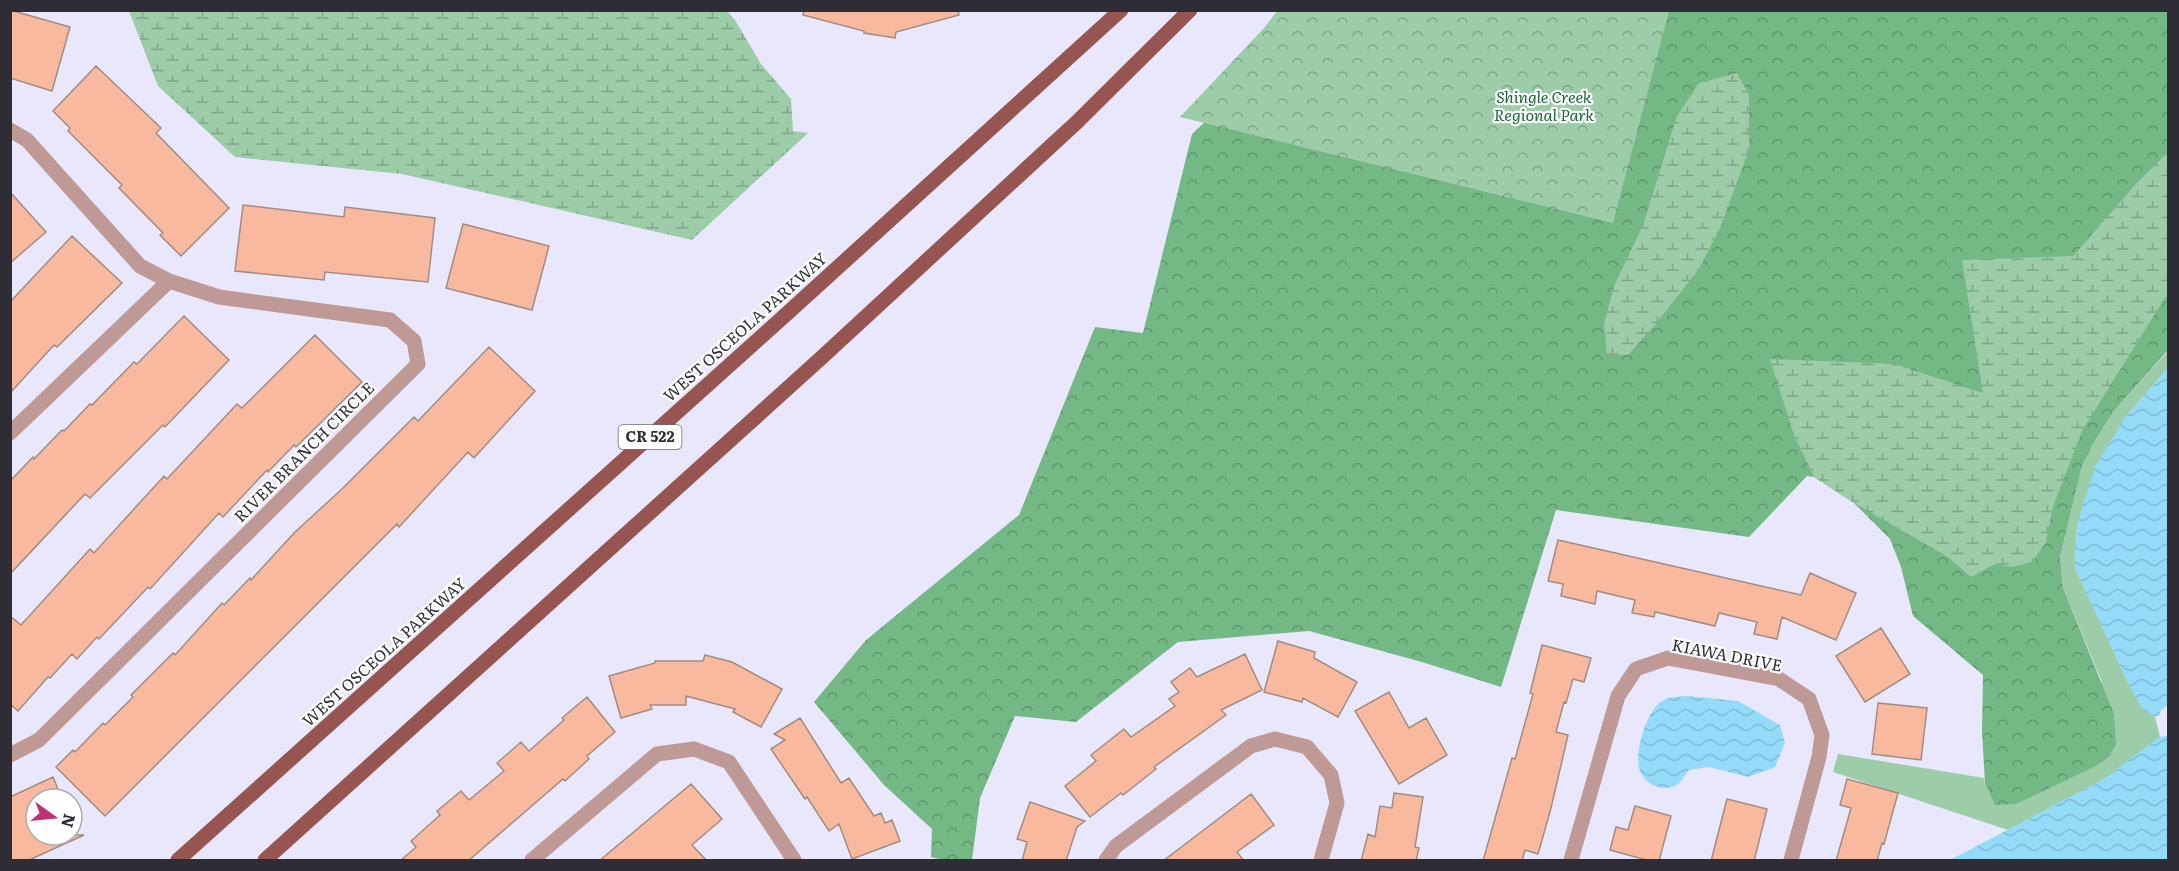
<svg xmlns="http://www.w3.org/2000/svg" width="2179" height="871" font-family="Literata,serif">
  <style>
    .grass { fill: #9dcca8 }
    .forest { fill: url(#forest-crowns) }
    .wetland { fill: url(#wetland-marsh) }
    .park { fill: url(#park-crowns) }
    .water { fill: url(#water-waves) }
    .building { fill: #f8b99e; stroke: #a18c82; stroke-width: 1.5 }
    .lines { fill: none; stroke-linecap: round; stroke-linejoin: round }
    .minor { stroke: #bf9995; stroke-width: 15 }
    .primary { stroke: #965550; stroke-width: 15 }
    .labels { text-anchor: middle; stroke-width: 4.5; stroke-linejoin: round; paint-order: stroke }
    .shield { fill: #fff; stroke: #6d6c72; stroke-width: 1.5 }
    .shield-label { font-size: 15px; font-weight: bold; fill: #2e2d35 }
    .park-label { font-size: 16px; font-style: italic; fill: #196636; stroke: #fff }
    .street-label { font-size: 16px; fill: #2e2d35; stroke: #fff }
  </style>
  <defs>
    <pattern id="forest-crowns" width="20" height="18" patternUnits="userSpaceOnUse" patternTransform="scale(1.5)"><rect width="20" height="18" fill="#73b885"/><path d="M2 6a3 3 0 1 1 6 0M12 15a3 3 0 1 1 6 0" fill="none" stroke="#5f966e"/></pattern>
    <pattern id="wetland-marsh" width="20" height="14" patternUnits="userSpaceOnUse" patternTransform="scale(1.5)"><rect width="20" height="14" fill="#9dcca8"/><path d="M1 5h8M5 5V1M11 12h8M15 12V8" fill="none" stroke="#80a68a"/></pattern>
    <pattern id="park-crowns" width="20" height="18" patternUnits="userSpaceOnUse" patternTransform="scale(1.5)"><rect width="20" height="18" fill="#9dcca8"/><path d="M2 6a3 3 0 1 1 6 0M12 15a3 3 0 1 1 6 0" fill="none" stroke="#80a68a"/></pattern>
    <pattern id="water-waves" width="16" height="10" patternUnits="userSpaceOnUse" patternTransform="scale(1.5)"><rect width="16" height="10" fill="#93dbf8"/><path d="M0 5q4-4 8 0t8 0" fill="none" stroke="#7fbcd5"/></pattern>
  </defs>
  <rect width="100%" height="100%" fill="#e9e7fc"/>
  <!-- grass -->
  <path class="grass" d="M2168,351V368L2126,416L2077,525L2075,568L2130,687L2144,711L2155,716L2160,737L2101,781L2008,830L1833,772L1838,754L1984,778L1985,784L2102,682L2063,588L2060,557L2082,466L2093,444L2113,412Z"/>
  <!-- forest -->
  <path class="forest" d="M1666,11H2168V350L2113,412L2093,444L2082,466L2060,557L2063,588L2114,714L2116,744L2109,757L2096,766L2016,804L1995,805L1985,783L1982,731L1983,675L1913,616L1901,567L1890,539L1854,503L1814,477L1807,476L1749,537L1556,510L1501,687L1422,662L1309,631L1178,642L1076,722L1015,716L980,798L972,860H944L931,857L932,829L884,785L814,702L866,640L1019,515L1095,327L1143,333L1192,134L1282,50Z"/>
  <!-- wetland -->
  <path class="wetland" d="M129,11H727L735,20L761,64L791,99L793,131L808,133L692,240L402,174L235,157L158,86Z
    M1737,73L1749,95V150L1720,228L1699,269L1655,325L1628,355H1607L1604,324L1614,286L1643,225L1677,116L1699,83Z
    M2168,152V293L2082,431L2053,507L2046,542L2032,562L2012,567L1995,564L1971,577L1948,557L1854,503L1814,477L1794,435L1770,359L1894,364L1983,393L1962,260L2073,256L2135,185Z"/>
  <!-- park -->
  <path class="park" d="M1278,10L1669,11L1613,223L1180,117L1264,28Z"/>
  <!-- water -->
  <path class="water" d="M2168,368V705L2161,710L2159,716H2155L2144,711L2130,687L2075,568L2077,525L2095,467L2126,416Z
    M1687,696L1738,701L1780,725L1785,743L1775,767L1748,777L1709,767L1689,770C1685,775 1681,782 1677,785C1662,793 1643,784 1639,768C1635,750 1647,708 1664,700C1670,696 1680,697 1687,696Z
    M2168,736V860H1950L2101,781L2159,737Z"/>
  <!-- building -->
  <path class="building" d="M10,10L70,27L52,91L10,78Z
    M804,10H958L959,15L896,32L895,38L864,33V31L803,15Z
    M96,66L161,128L156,133L229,208L181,256L160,235L163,233L119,188L122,185L68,131L70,128L53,111Z
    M10,192L46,232L10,263Z
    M243,205L344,217L345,207L435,218L428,282L325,272L324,280L235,271Z
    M463,224L549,246L532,310L446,288Z
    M72,236L122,283L57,347L54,345L10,393V302Z
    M184,316L229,360L165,427L163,425L90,498L85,494L10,574V481L33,457L34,459L62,430L64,431L90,404L92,405L134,362L137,364Z
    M315,335L362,382L296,447L294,445L268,472L267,470L223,517L219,513L150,589L148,587L99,639L97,637L77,659L72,654L50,678L48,677L18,711L10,704V616L21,625L90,549L94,553L164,476L167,479L237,404L242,408Z
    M489,347L535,391L474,458L468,452L399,527L397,524L105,816L56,767L73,750L75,752L103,723L105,725L133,697L131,695L173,653L175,655L222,603L224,605L250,578L251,580L295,532L342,489L414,417L418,421Z
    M1558,540L1801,595L1810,573L1856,593L1836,640L1782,617L1777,639L1754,634L1757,622L1719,613L1715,626L1655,612L1654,617L1632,613L1635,600L1597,591L1595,604L1561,596L1563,584L1548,581Z
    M1881,628L1910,674L1865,702L1836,656Z
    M1278,641L1315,652L1314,658L1357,682L1338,717L1303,698L1302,702L1264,692Z
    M1542,645L1591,658L1584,682L1573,679L1566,703L1564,702L1556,732L1568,735L1551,808L1538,854L1525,850L1522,861H1483L1512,758L1515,759L1533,694L1530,693Z
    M1245,654L1262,690L1221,710L1226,715L1154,767L1156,769L1123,795L1121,793L1090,817L1065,786L1096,761L1091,755L1124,729L1131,737L1175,706L1169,699L1179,692L1171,682L1190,668L1197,677Z
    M705,655L732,662L782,689L761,727L733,712L735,709L686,696V705H650L652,709L621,718L609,676L655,663V661H703Z
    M1389,692L1409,728L1426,718L1447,755L1399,784L1355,711Z
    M587,697L615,732L587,756L589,759L565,781L563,779L468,861H400L416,847L411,841L440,815L437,811L461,791L469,800L504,771L497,763L521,742L529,751L564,720L562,718Z
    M1878,703L1927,708L1921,760L1872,754Z
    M800,718L841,783L849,778L874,816L881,813L885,823L892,820L900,841L852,859L839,824L829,831L807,797L805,799L771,749L785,740L774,734Z
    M53,777L62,799H36V835H84L27,861H10V797Z
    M1847,779L1898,793L1884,844L1882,843L1877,861H1836L1851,808L1840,805Z
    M691,784L722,819L692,845L707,861H599Z
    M1394,793L1423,797L1415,847L1419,848L1416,861H1361L1368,834L1375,837L1380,806L1392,808Z
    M1251,794L1274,825L1237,852L1244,861H1163Z
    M1727,799L1767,809L1754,861H1711Z
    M1030,802L1085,821L1077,827L1066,861H1022L1027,842L1017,839Z
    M1635,806L1671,816L1659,861H1650L1610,850L1616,827L1628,830Z"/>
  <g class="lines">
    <!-- minor -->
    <path class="minor" d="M10,130L27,140L140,266L169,281L219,297L390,320L414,341L418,364L39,740L10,755
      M10,433L169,281
      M532,860L657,754L694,749L729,762L794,860
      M1106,860L1116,846L1251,746L1275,739L1307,747L1331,775L1337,803L1321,860
      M1571,860L1618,696L1636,669L1668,658L1779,679L1809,699L1822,735L1819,757L1791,860"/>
    <!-- primary -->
    <path class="primary" d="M178,860L781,319L1121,10
      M265,860L820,359L1077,122L1190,10"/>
  </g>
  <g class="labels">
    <!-- shield labels -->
    <rect class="shield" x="618.5" y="425" width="63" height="24" rx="4.5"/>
    <g class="shield-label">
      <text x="650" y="442">CR 522</text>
    </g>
    <!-- park labels -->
    <g class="park-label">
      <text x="1544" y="103">Shingle Creek<tspan x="1544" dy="18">Regional Park</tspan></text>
    </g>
    <!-- street labels -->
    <g class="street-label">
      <text transform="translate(745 327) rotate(-42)" y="6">WEST OSCEOLA PARKWAY</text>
      <text transform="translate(304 452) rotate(-45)" y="6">RIVER BRANCH CIRCLE</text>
      <text transform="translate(384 652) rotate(-42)" y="6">WEST OSCEOLA PARKWAY</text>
      <text transform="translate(1727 655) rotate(11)" y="6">KIAWA DRIVE</text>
    </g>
  </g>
  <!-- border -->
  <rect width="2179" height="871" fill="none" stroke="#2e2d35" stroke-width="24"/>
  <!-- north arrow -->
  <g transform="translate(54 817) rotate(105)"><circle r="28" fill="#ffffff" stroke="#ababae" stroke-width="1.5"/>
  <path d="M0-4.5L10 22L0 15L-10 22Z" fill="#bb3372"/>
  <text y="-9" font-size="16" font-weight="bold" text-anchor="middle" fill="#2e2d35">N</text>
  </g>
</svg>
